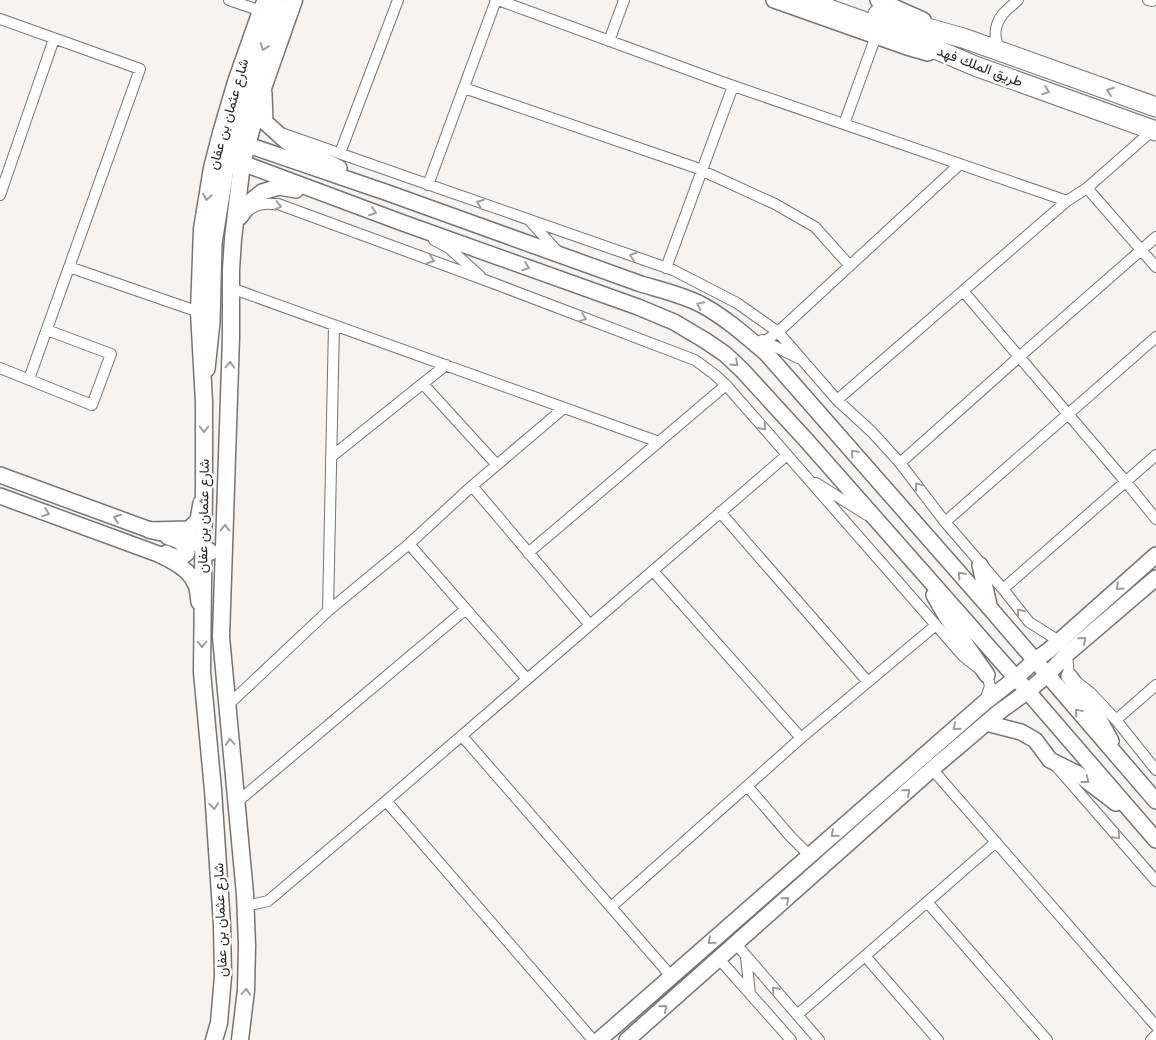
<svg xmlns="http://www.w3.org/2000/svg" width="1156" height="1040" font-family="'DM Sans',Vazirmatn,sans-serif">
  <style>
    .lines { fill: none; stroke-linecap: round; stroke-linejoin: round }
    .street-casing { stroke: #777472; stroke-width: 12 }
    .secondary-casing { stroke: #777472; stroke-width: 18 }
    .primary-casing { stroke: #777472; stroke-width: 19 }
    .highway-casing { stroke: #777472; stroke-width: 21 }
    .street { stroke: #fff; stroke-width: 10 }
    .secondary { stroke: #fff; stroke-width: 15 }
    .primary { stroke: #fff; stroke-width: 16 }
    .highway { stroke: #fff; stroke-width: 19 }
    .oneway { stroke: #9d9d9c }
    .labels { text-anchor: middle; stroke-width: 5; stroke-linejoin: round; paint-order: stroke }
    .street-label { font-size: 14px; fill: #262524; stroke: #fff }
  </style>
  <rect width="100%" height="100%" fill="#f6f3f0"/>
  <g class="lines">
    <!-- street casing -->
    <g class="street-casing">
      <path id="street" d="M229,0L261,11
        M498,0L719,81L1067,201
        M1148,0L1152,1L1154,0
        M0,19L140,69L29,379
        M609,41L624,0
        M1003,51C992,41 994,25 1003,14C1007,9 1013,5 1018,0
        M464,88L694,167L775,204L815,227L850,266
        M844,124L876,36
        M284,134L673,270L737,303L778,332L837,400L872,432L900,463L945,522L1003,589L1029,622L1059,641
        M340,153L398,0
        M428,185L496,0
        M1087,188L1156,267
        M0,195L54,39
        M248,211C259,202 265,204 278,204L485,280L695,360L714,374L726,385L963,656L987,675L990,686L985,701
        M530,221L559,253
        M434,240L449,248L480,276
        M69,267L199,312
        M666,268L733,86
        M231,288L659,442
        M963,291L1126,482L1156,519
        M762,340L798,358
        M765,341L778,332L960,164
        M0,368L92,405L111,354L47,330
        M423,384L497,465
        M837,400L1067,201L1087,188L1153,130
        M331,457L446,365
        M900,463L1019,357L1156,237
        M816,483L867,515
        M472,486L590,625
        M720,512L868,682
        M945,522L1156,337
        M409,544L527,679
        M528,553L726,385
        M653,571L801,738
        M1003,589L1156,455
        M328,611L334,325
        M1067,654L1069,676L1091,693L1116,720L1156,770
        M227,706L328,611L409,544L472,486L564,408
        M1116,720L1156,685
        M462,736L671,976
        M1056,766L1156,881
        M932,769L1156,1026
        M747,786L790,836L809,855
        M386,801L593,1040
        M236,803L466,609
        M927,902L1047,1040
        M245,906L268,901L386,801L787,455
        M611,907L801,738L936,625
        M736,944L819,1040
        M865,956L938,1040
        M746,957L750,994
        M719,959L791,1040
        M797,1015L996,842
        M1151,1040L1156,1035"/>
    </g>
    <!-- secondary casing -->
    <g class="secondary-casing">
      <path id="secondary" d="M278,0L271,25L229,151L242,163L403,223L638,307L674,322L706,341L725,354L742,370L807,441L1016,678L1156,840
        M774,0L907,47L928,53
        M878,0L923,20
        M264,93L265,122L287,142L339,168
        M240,217L252,200L262,192L279,187L296,190
        M207,369L212,322L214,243L229,151L248,145L388,193L641,284C661,290 684,295 704,306C727,319 746,336 766,353L989,607L1156,801
        M0,475L150,530L189,529L198,520L201,503
        M0,496L158,554C172,561 188,568 195,583C198,588 198,596 199,602
        M166,553C174,557 180,560 187,553C186,542 177,540 168,537
        M980,565L989,605
        M934,595L946,616L987,675
        M1069,676L1094,710L1111,741
        M986,723L1021,732L1035,740L1050,760L1078,774L1116,803
        M599,1040L984,703L1016,678L1035,660L1048,651L1156,555
        M627,1040L932,769L999,712L1028,691L1047,675L1067,654L1156,578"/>
    </g>
    <!-- primary casing -->
    <g class="primary-casing">
      <path id="primary" d="M150,530C173,535 192,536 210,552
        M214,1040L219,1023L223,976L222,925L213,790L202,672L204,489V402L199,312L202,229L212,168L221,133L236,82L261,11L266,0
        M240,1040L246,990L247,945L245,894L221,637L231,337V270L233,239L242,163L263,88L294,0"/>
    </g>
    <!-- highway casing -->
    <g class="highway-casing">
      <path id="highway" d="M804,0L907,37L975,66L1156,131
        M878,14L963,38L1156,107"/>
    </g>
    <!-- street -->
    <use href="#street" class="street"/>
    <!-- secondary -->
    <use href="#secondary" class="secondary"/>
    <!-- primary -->
    <use href="#primary" class="primary"/>
    <!-- highway -->
    <use href="#highway" class="highway"/>
  </g>
  <!-- one-way arrows -->
  <defs><path id="oneway-chevron" d="M-2-3.5L2.5 0L-2 3.5" fill="none" stroke-width="1.6" stroke-linecap="round" stroke-linejoin="round" transform="scale(1.25)"/></defs>
  <g class="oneway">
    <use href="#oneway-chevron" transform="translate(264 47) rotate(109)"/>
    <use href="#oneway-chevron" transform="translate(1046 91) rotate(20)"/>
    <use href="#oneway-chevron" transform="translate(1110 91) rotate(-160)"/>
    <use href="#oneway-chevron" transform="translate(207 197) rotate(100)"/>
    <use href="#oneway-chevron" transform="translate(480 203) rotate(-160)"/>
    <use href="#oneway-chevron" transform="translate(278 206) rotate(12)"/>
    <use href="#oneway-chevron" transform="translate(373 212) rotate(20)"/>
    <use href="#oneway-chevron" transform="translate(633 256) rotate(-161)"/>
    <use href="#oneway-chevron" transform="translate(431 260) rotate(20)"/>
    <use href="#oneway-chevron" transform="translate(526 267) rotate(20)"/>
    <use href="#oneway-chevron" transform="translate(700 305) rotate(-154)"/>
    <use href="#oneway-chevron" transform="translate(583 318) rotate(21)"/>
    <use href="#oneway-chevron" transform="translate(735 363) rotate(43)"/>
    <use href="#oneway-chevron" transform="translate(230 365) rotate(-88)"/>
    <use href="#oneway-chevron" transform="translate(763 427) rotate(49)"/>
    <use href="#oneway-chevron" transform="translate(204 429) rotate(90)"/>
    <use href="#oneway-chevron" transform="translate(854 453) rotate(-131)"/>
    <use href="#oneway-chevron" transform="translate(918 486) rotate(-127)"/>
    <use href="#oneway-chevron" transform="translate(46 513) rotate(20)"/>
    <use href="#oneway-chevron" transform="translate(117 518) rotate(-160)"/>
    <use href="#oneway-chevron" transform="translate(225 528) rotate(-88)"/>
    <use href="#oneway-chevron" transform="translate(961 575) rotate(-131)"/>
    <use href="#oneway-chevron" transform="translate(1119 587) rotate(138)"/>
    <use href="#oneway-chevron" transform="translate(1020 612) rotate(-128)"/>
    <use href="#oneway-chevron" transform="translate(1083 640) rotate(-41)"/>
    <use href="#oneway-chevron" transform="translate(202 644) rotate(90)"/>
    <use href="#oneway-chevron" transform="translate(1078 712) rotate(-130)"/>
    <use href="#oneway-chevron" transform="translate(956 727) rotate(139)"/>
    <use href="#oneway-chevron" transform="translate(230 742) rotate(-95)"/>
    <use href="#oneway-chevron" transform="translate(1086 780) rotate(38)"/>
    <use href="#oneway-chevron" transform="translate(907 792) rotate(-41)"/>
    <use href="#oneway-chevron" transform="translate(214 806) rotate(86)"/>
    <use href="#oneway-chevron" transform="translate(834 834) rotate(139)"/>
    <use href="#oneway-chevron" transform="translate(1117 836) rotate(49)"/>
    <use href="#oneway-chevron" transform="translate(786 900) rotate(-41)"/>
    <use href="#oneway-chevron" transform="translate(711 941) rotate(139)"/>
    <use href="#oneway-chevron" transform="translate(775 990) rotate(-131)"/>
    <use href="#oneway-chevron" transform="translate(246 992) rotate(-86)"/>
    <use href="#oneway-chevron" transform="translate(664 1008) rotate(-41)"/>
  </g>
  <g class="labels">
    <!-- street labels -->
    <g class="street-label">
      <text transform="translate(980 66) rotate(21)" y="5">طريق الملك فهد</text>
      <text transform="translate(228 114) rotate(-74)" y="5">شارع عثمان بن عفان</text>
      <text transform="translate(203 516) rotate(-89)" y="5">شارع عثمان بن عفان</text>
      <text transform="translate(220 920) rotate(-92)" y="5">شارع عثمان بن عفان</text>
    </g>
  </g>
</svg>
